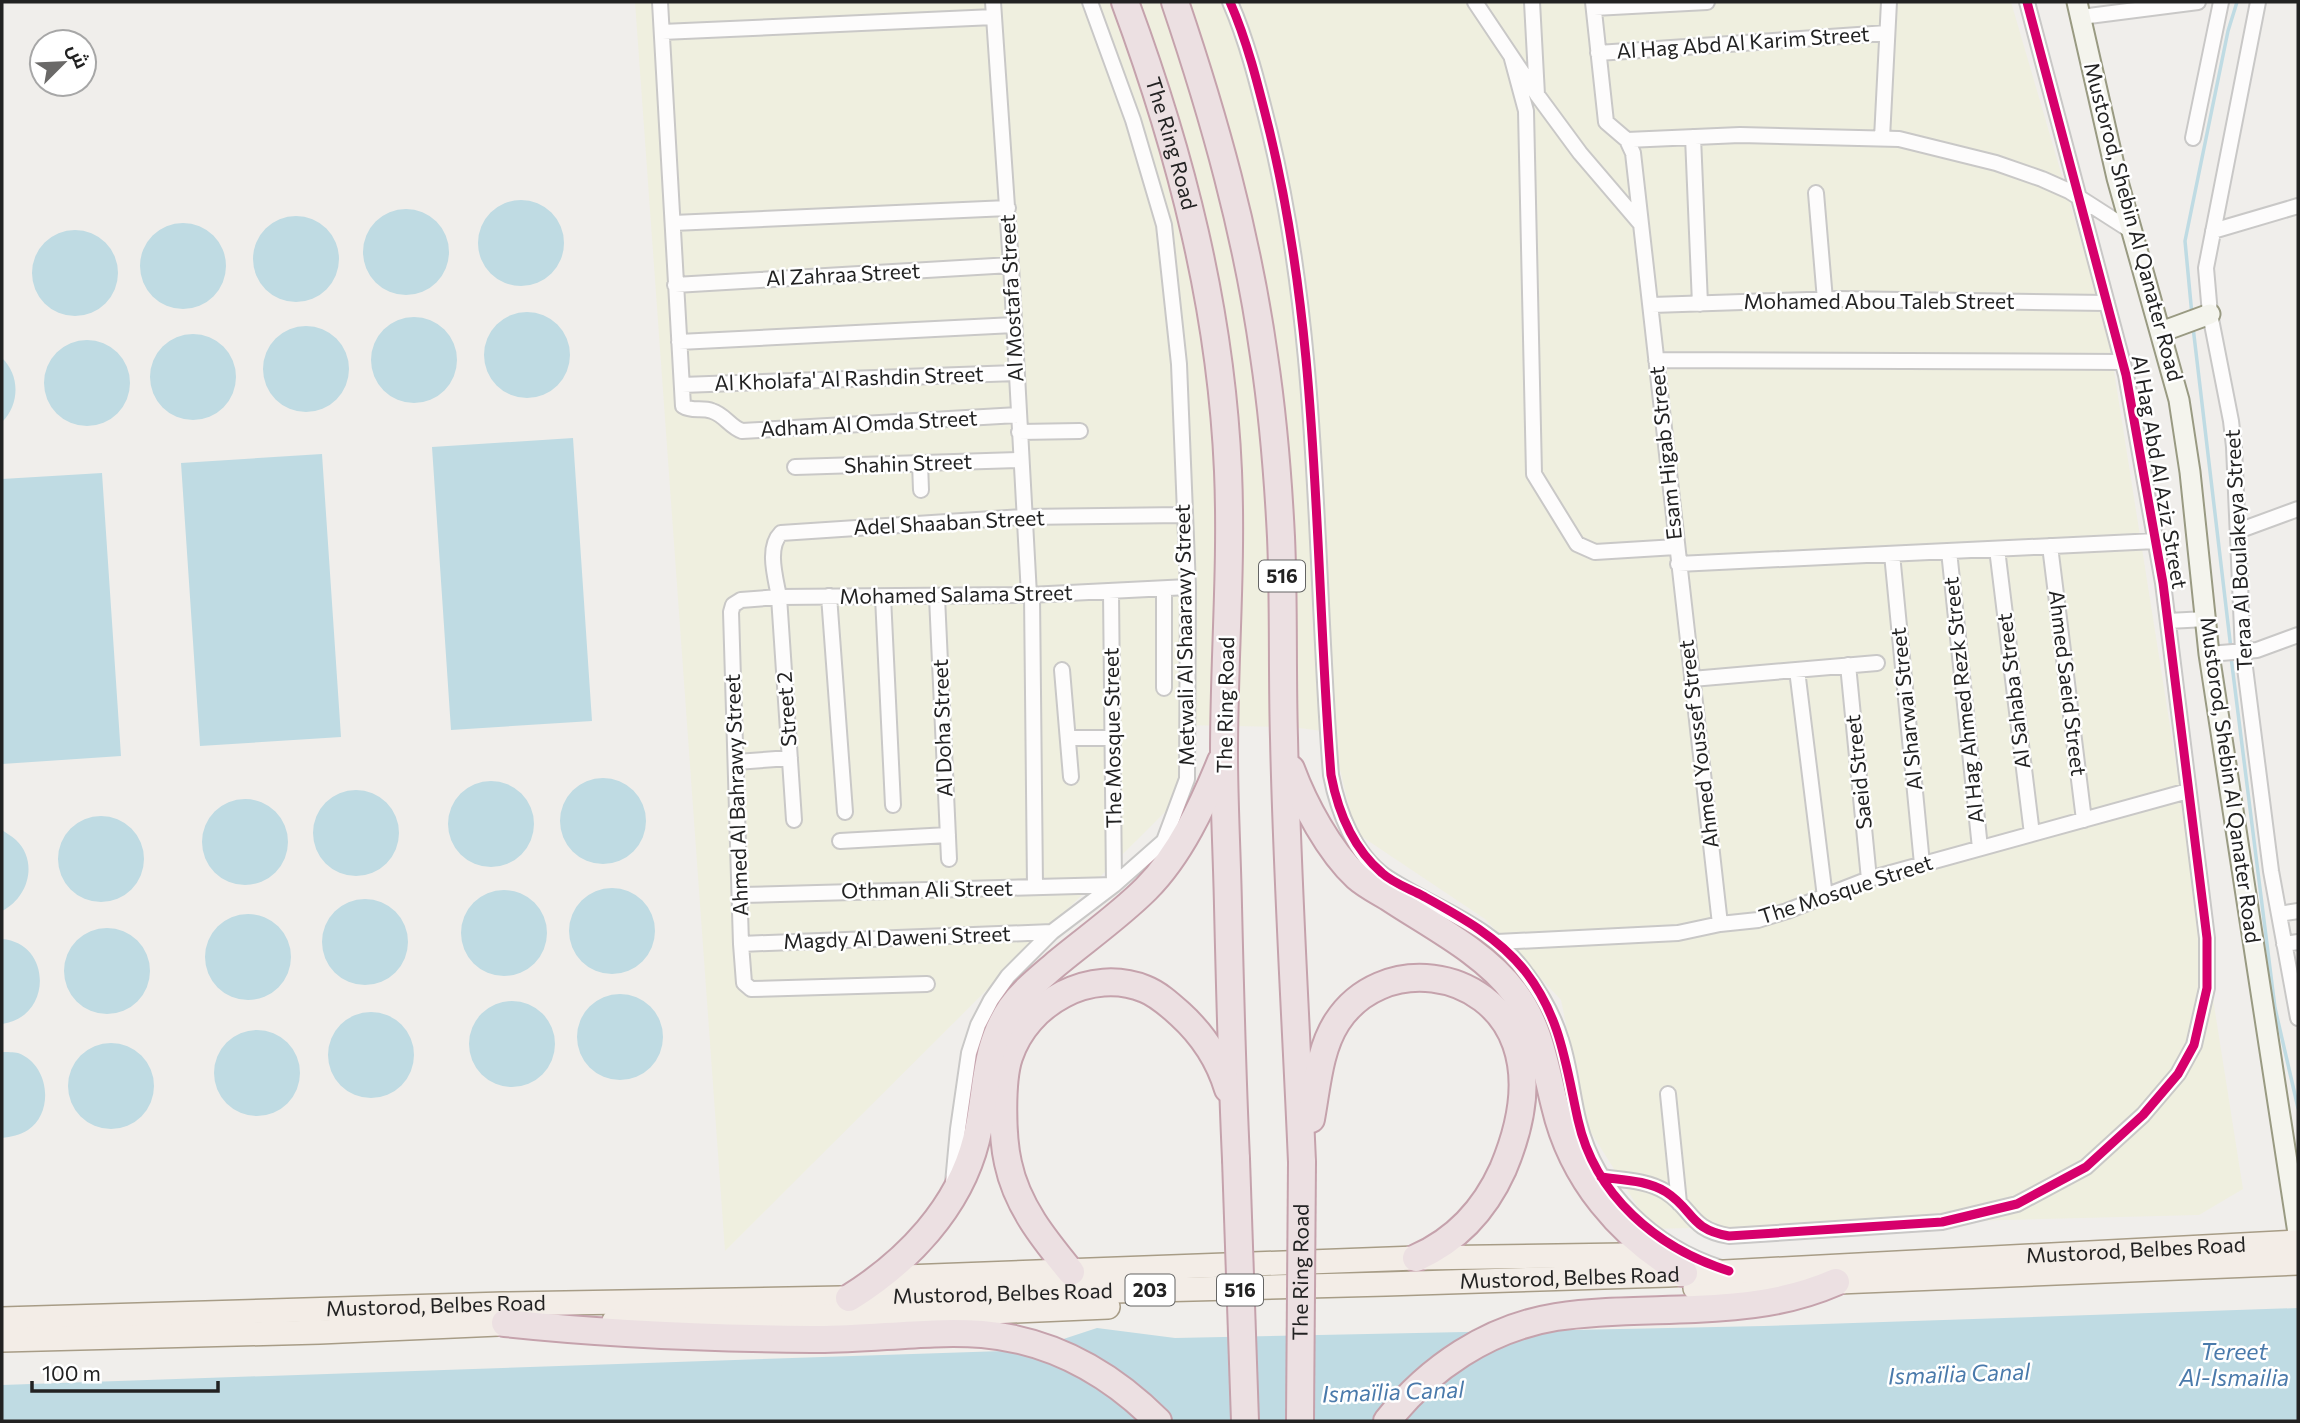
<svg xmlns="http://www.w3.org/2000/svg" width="2300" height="1423" font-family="Commissioner,Cairo,sans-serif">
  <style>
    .farmland { fill: #efefdf }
    .water { fill: #bfdbe3 }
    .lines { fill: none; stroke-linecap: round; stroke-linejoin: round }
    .stream { stroke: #bfdbe3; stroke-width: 3.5 }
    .street-casing { stroke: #c9c8c7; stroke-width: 18 }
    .secondary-casing { stroke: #999a82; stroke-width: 23 }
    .primary-casing { stroke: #a79c86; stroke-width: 26 }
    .highway-casing { stroke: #c5a2ac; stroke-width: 30 }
    .street { stroke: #fdfcfc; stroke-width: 14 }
    .secondary { stroke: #f4f4ed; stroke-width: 19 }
    .primary { stroke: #f3ede7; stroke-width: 23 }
    .highway { stroke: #ece0e2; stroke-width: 26 }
    .highway-bridge-casing { stroke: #c5a2ac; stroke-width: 30; stroke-linecap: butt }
    .highway-bridge { stroke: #ece0e2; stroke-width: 26 }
    .cycleway-casing { stroke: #fff; stroke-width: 13 }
    .cycleway { stroke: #d6006c; stroke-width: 9 }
    .labels { text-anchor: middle; stroke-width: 5; stroke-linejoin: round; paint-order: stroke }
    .shield { fill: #fff; stroke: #646464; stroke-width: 2 }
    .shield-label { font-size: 19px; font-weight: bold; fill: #222 }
    .street-label { font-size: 21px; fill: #222; stroke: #fff }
    .water-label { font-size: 23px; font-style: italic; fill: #4a7aab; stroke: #fff }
  </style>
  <rect width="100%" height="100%" fill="#f0eeeb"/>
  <!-- farmland -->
  <path class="farmland" d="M635,2H2011L2108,333L2243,1189L2199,1215L1649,1229L1641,1212L1587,1126L1561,1000L1485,919L1355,832L1331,732L1291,727L1180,725L1177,800L725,1251Z"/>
  <!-- water -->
  <path class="water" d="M478 243a43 43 0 1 1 86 0a43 43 0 1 1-86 0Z
    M363 252a43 43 0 1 1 86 0a43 43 0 1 1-86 0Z
    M253 259a43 43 0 1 1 86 0a43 43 0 1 1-86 0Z
    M140 266a43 43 0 1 1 86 0a43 43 0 1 1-86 0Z
    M32 273a43 43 0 1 1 86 0a43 43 0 1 1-86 0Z
    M484 355a43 43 0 1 1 86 0a43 43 0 1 1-86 0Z
    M371 360a43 43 0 1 1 86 0a43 43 0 1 1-86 0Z
    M263 369a43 43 0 1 1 86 0a43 43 0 1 1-86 0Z
    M150 377a43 43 0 1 1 86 0a43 43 0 1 1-86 0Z
    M44 383a43 43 0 1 1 86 0a43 43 0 1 1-86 0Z
    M2,358C20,375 20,404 2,422Z
    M573,438L592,721L451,730L432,447Z
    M322,454L341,737L200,746L181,463Z
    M102,473L121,756L2,764V479Z
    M560 821a43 43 0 1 1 86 0a43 43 0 1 1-86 0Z
    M448 824a43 43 0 1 1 86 0a43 43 0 1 1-86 0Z
    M313 833a43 43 0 1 1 86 0a43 43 0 1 1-86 0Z
    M202 842a43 43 0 1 1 86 0a43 43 0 1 1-86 0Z
    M58 859a43 43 0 1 1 86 0a43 43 0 1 1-86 0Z
    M2,830C6,833 12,836 16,840C39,862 28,898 2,911Z
    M569 931a43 43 0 1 1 86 0a43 43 0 1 1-86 0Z
    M461 933a43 43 0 1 1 86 0a43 43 0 1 1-86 0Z
    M322 942a43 43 0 1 1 86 0a43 43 0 1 1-86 0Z
    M205 957a43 43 0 1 1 86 0a43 43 0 1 1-86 0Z
    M64 971a43 43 0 1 1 86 0a43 43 0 1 1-86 0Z
    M2,939C52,943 53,1017 2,1024Z
    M577 1037a43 43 0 1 1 86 0a43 43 0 1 1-86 0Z
    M469 1044a43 43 0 1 1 86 0a43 43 0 1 1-86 0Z
    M328 1055a43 43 0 1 1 86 0a43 43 0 1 1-86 0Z
    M214 1073a43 43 0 1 1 86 0a43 43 0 1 1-86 0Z
    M68 1086a43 43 0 1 1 86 0a43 43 0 1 1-86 0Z
    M2,1052C7,1052 14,1052 18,1053C49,1064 55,1112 28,1130C20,1135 11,1137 2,1138Z
    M2298,1308V1421H2V1385L1030,1350L1097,1328L1175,1338L1764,1326Z"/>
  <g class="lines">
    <!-- stream -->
    <path class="stream" d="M2192,315L2185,241L2228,31L2237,2
      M2193,327L2231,649
      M2231,657L2275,1008L2298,1108"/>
    <!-- street casing -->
    <g class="street-casing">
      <path id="street" d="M660,2L683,406C692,412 702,407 712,411C725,415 730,427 742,431L1019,415
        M993,2L1011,265L1029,595
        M1230,2C1248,43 1259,89 1270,133C1321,344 1314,561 1331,775C1338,811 1354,854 1385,876C1434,909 1492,924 1527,975C1542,995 1554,1017 1561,1040C1570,1067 1572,1096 1579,1123C1597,1193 1653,1246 1721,1268
        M1475,2L1538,96L1580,153L1639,222
        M1532,2L1537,95
        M1593,2L1606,122L1627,140L1633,153L1720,924
        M2258,2L2206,268L2210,314L2231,421L2234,447L2243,652L2271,871L2298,1018
        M1594,8L1707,2
        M2081,17L2198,2
        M662,32L994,17
        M1598,53L1887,33
        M1512,59L1526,111L1534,474L1577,544L1595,552L1676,547
        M1693,137L1700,304
        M1882,138L1889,2
        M2193,138L2221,2
        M1627,140L1740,135L1899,139L1996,163L2042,179L2069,191L2133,232
        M1816,193L1825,300
        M673,223L1008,208
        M2213,231L2298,206
        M675,285L1011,265
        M1652,305L1837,299L2107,303
        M679,342L1014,325
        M1656,360L2122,362
        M682,385L1016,373
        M1019,432L1080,431
        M920,463L921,490
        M795,467L1021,460
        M2238,531L2298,509
        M2050,546L2084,820
        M1997,549L2032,834
        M1949,551L1980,848
        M1892,554L1922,864
        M1678,564L2156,541
        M1164,589V688
        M1032,595L1035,887
        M829,596L845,812
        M883,597L893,805
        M937,597L949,859
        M2168,621L2206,619
        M2209,654L2257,650L2298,635
        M1848,665L1869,879
        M1062,670L1071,777
        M1797,670L1825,897
        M1692,679L1877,663
        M1068,738H1113
        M736,762L790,758
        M794,820L779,597C776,579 766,548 781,533L1023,517L1183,515
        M840,841L948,835
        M741,895L1114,885L1111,592
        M2279,914L2298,911
        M1497,942L1678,933L1720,924L1758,920L1787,911L1869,879L2188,791
        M741,944L1052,932
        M2284,944L2298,942
        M927,984L751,989L744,983L741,944L731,612L733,605L741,600L779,597L1029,595L1188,587
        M1668,1094L1679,1203
        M1601,1177C1622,1180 1647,1180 1666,1192C1694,1210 1689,1229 1729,1236L1942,1222L2017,1204L2086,1167L2143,1115L2178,1074L2194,1045L2207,988V938L2163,583L2126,375L2027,2
        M953,1183L958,1129L969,1053L978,1025L991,1000L1008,976L1052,932L1114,885L1164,841L1187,779L1188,587L1179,364L1164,225L1133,120L1090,2"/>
    </g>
    <!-- secondary casing -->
    <g class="secondary-casing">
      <path id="secondary" d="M2077,2L2117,178L2179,400L2190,472L2209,654L2298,1233
        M2161,332L2210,314"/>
    </g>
    <!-- primary casing -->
    <g class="primary-casing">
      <g id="primary">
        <path d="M1695,1288L2298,1263"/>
        <path d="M871,1298L886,1285L905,1277L1416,1258L1624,1255L1638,1257L1665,1273"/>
        <path id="s1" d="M2,1319L503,1304L842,1298L1386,1284L1668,1275L2298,1242"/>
        <path d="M614,1321L942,1314L1108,1307"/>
        <path d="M2,1340L320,1332L523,1323"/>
      </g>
    </g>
    <!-- highway casing -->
    <g class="highway-casing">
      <g id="highway">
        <path id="s2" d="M1125,2C1181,153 1221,309 1228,471C1232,565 1224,659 1224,753C1224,804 1227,855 1228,906C1230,990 1232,1075 1236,1159"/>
        <path d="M1175,2C1214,117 1247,234 1264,356C1273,416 1278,477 1281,537C1284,604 1282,671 1284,738C1287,879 1296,1021 1302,1162"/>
        <path d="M1291,769C1304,804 1329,851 1357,877C1366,885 1378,891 1388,897C1430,925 1484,952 1514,992C1540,1026 1545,1067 1555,1106C1572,1179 1621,1236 1684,1273"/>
        <path d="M1311,1119C1317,1087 1319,1050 1337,1022C1381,954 1489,967 1516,1044C1530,1084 1519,1131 1503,1169C1485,1209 1457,1240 1416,1258"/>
        <path d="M1071,1272C1044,1239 1017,1206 1008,1163C1002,1137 1001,1081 1009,1057C1027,1002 1091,967 1145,989C1158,994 1170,1005 1180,1014C1202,1034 1219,1059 1228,1089"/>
        <path d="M849,1298C907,1262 959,1208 976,1140C988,1093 982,1051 1011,1008C1023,991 1040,978 1056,964C1086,939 1119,916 1146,889C1180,855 1203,805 1221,761"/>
        <path d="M505,1323C607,1334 710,1338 812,1339C868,1340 925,1330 982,1334C1051,1340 1110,1373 1158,1421"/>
        <path d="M1387,1421C1429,1368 1488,1328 1556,1317C1602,1310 1649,1311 1695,1309C1744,1307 1790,1302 1836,1282"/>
      </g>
    </g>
    <!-- street -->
    <use href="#street" class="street"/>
    <!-- secondary -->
    <use href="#secondary" class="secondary"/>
    <!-- primary -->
    <use href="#primary" class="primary"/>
    <!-- highway -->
    <use href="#highway" class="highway"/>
    <!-- highway-bridge casing -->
    <g class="highway-bridge-casing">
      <g id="highway-bridge">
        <path d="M1236,1159L1245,1421"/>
        <path id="s3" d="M1300,1421L1302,1162"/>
      </g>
    </g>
    <!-- highway-bridge -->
    <use href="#highway-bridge" class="highway-bridge"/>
    <!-- cycleway casing -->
    <g class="cycleway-casing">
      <path id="cycleway" d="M1230,2C1248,43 1259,89 1270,133C1321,344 1314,561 1331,775C1338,812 1353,848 1382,873C1393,883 1410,889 1423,896C1461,917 1498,937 1525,971C1561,1017 1566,1066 1578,1120C1595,1196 1657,1248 1729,1271
        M1601,1177C1622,1180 1647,1180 1666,1192C1694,1210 1689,1229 1729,1236L1942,1222L2017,1204L2086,1167L2143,1115L2178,1074L2194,1045L2207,988V938L2163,583L2126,375L2027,2"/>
    </g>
    <!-- cycleway -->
    <use href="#cycleway" class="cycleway"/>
  </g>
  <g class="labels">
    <!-- shield labels -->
    <g class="shield">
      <rect x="1259" y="560.5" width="46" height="31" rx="5"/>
      <rect x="1125.5" y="1274.5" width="49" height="31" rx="5"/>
      <rect x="1217" y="1274.5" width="46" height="31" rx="5"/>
    </g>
    <g class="shield-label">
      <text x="1282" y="583">516</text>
      <text x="1150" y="1297">203</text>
      <text x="1240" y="1297">516</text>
    </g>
    <!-- street labels -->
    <g class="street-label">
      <text transform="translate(1743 43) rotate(-4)" y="7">Al Hag Abd Al Karim Street</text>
      <text dy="7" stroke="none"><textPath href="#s2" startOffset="149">The Ring Road</textPath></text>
      <text transform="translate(2133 222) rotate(75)" y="7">Mustorod, Shebin Al Qanater Road</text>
      <text transform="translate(843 275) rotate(-3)" y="7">Al Zahraa Street</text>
      <text transform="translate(1012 298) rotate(-93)" y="7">Al Mostafa Street</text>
      <text x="1879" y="309">Mohamed Abou Taleb Street</text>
      <text transform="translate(849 379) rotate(-2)" y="7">Al Kholafa' Al Rashdin Street</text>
      <text transform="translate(869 424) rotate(-3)" y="7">Adham Al Omda Street</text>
      <text transform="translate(1666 453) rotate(-96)" y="7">Esam Higab Street</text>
      <text transform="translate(908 464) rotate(-2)" y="7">Shahin Street</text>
      <text transform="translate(2159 472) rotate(80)" y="7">Al Hag Abd Al Aziz Street</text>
      <text transform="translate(949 523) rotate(-3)" y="7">Adel Shaaban Street</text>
      <text transform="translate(2239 550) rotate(-93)" y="7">Teraa Al Boulakeya Street</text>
      <text transform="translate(956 595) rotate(-1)" y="7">Mohamed Salama Street</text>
      <text transform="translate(1185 635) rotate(-91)" y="7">Metwali Al Shaarawy Street</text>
      <text transform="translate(2067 683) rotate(83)" y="7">Ahmed Saeid Street</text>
      <text transform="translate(2014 691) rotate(-97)" y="7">Al Sahaba Street</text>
      <text transform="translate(1964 700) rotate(-96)" y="7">Al Hag Ahmed Rezk Street</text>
      <text transform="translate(1226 705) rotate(-89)" y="7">The Ring Road</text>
      <text transform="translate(787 709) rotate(-94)" y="7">Street 2</text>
      <text transform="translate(1907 709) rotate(-96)" y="7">Al Sharwai Street</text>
      <text transform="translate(943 728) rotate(-92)" y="7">Al Doha Street</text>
      <text transform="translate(1113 738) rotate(-91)" y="7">The Mosque Street</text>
      <text transform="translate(1699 744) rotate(-97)" y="7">Ahmed Youssef Street</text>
      <text transform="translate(1859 772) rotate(-96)" y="7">Saeid Street</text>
      <text transform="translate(2230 780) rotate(82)" y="7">Mustorod, Shebin Al Qanater Road</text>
      <text transform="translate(737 795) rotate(-92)" y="7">Ahmed Al Bahrawy Street</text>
      <text transform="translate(927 890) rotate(-1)" y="7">Othman Ali Street</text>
      <text transform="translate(1846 890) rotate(-18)" y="7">The Mosque Street</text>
      <text transform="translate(897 938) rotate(-2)" y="7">Magdy Al Daweni Street</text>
      <text dy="7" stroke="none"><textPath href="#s1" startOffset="2135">Mustorod, Belbes Road</textPath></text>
      <text dy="7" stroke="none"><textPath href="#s3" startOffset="149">The Ring Road</textPath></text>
      <text dy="7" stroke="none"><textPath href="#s1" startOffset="1568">Mustorod, Belbes Road</textPath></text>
      <text dy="7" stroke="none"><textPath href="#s1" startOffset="1001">Mustorod, Belbes Road</textPath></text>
      <text dy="7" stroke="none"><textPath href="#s1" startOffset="434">Mustorod, Belbes Road</textPath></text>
    </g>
    <!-- water labels -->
    <g class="water-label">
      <text x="2234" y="1360">Tereet<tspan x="2234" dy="26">Al-Ismailia</tspan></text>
      <text transform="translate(1959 1374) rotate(-2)" y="8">Ismaïlia Canal</text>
      <text transform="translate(1393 1392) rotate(-2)" y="8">Ismaïlia Canal</text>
    </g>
  </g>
  <!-- border -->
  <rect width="2300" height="1423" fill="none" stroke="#222222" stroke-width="7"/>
  <!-- north arrow -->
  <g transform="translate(63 63) rotate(66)"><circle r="33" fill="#ffffff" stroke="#a7a7a7" stroke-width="2"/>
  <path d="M0-5L12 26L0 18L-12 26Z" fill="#6a6968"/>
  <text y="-10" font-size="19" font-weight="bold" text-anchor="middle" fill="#222222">ش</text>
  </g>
  <!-- scale -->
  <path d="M32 1381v10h186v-10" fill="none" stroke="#222222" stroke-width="3.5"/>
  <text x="42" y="1381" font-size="21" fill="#222222" stroke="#ffffff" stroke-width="5" paint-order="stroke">100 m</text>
</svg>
